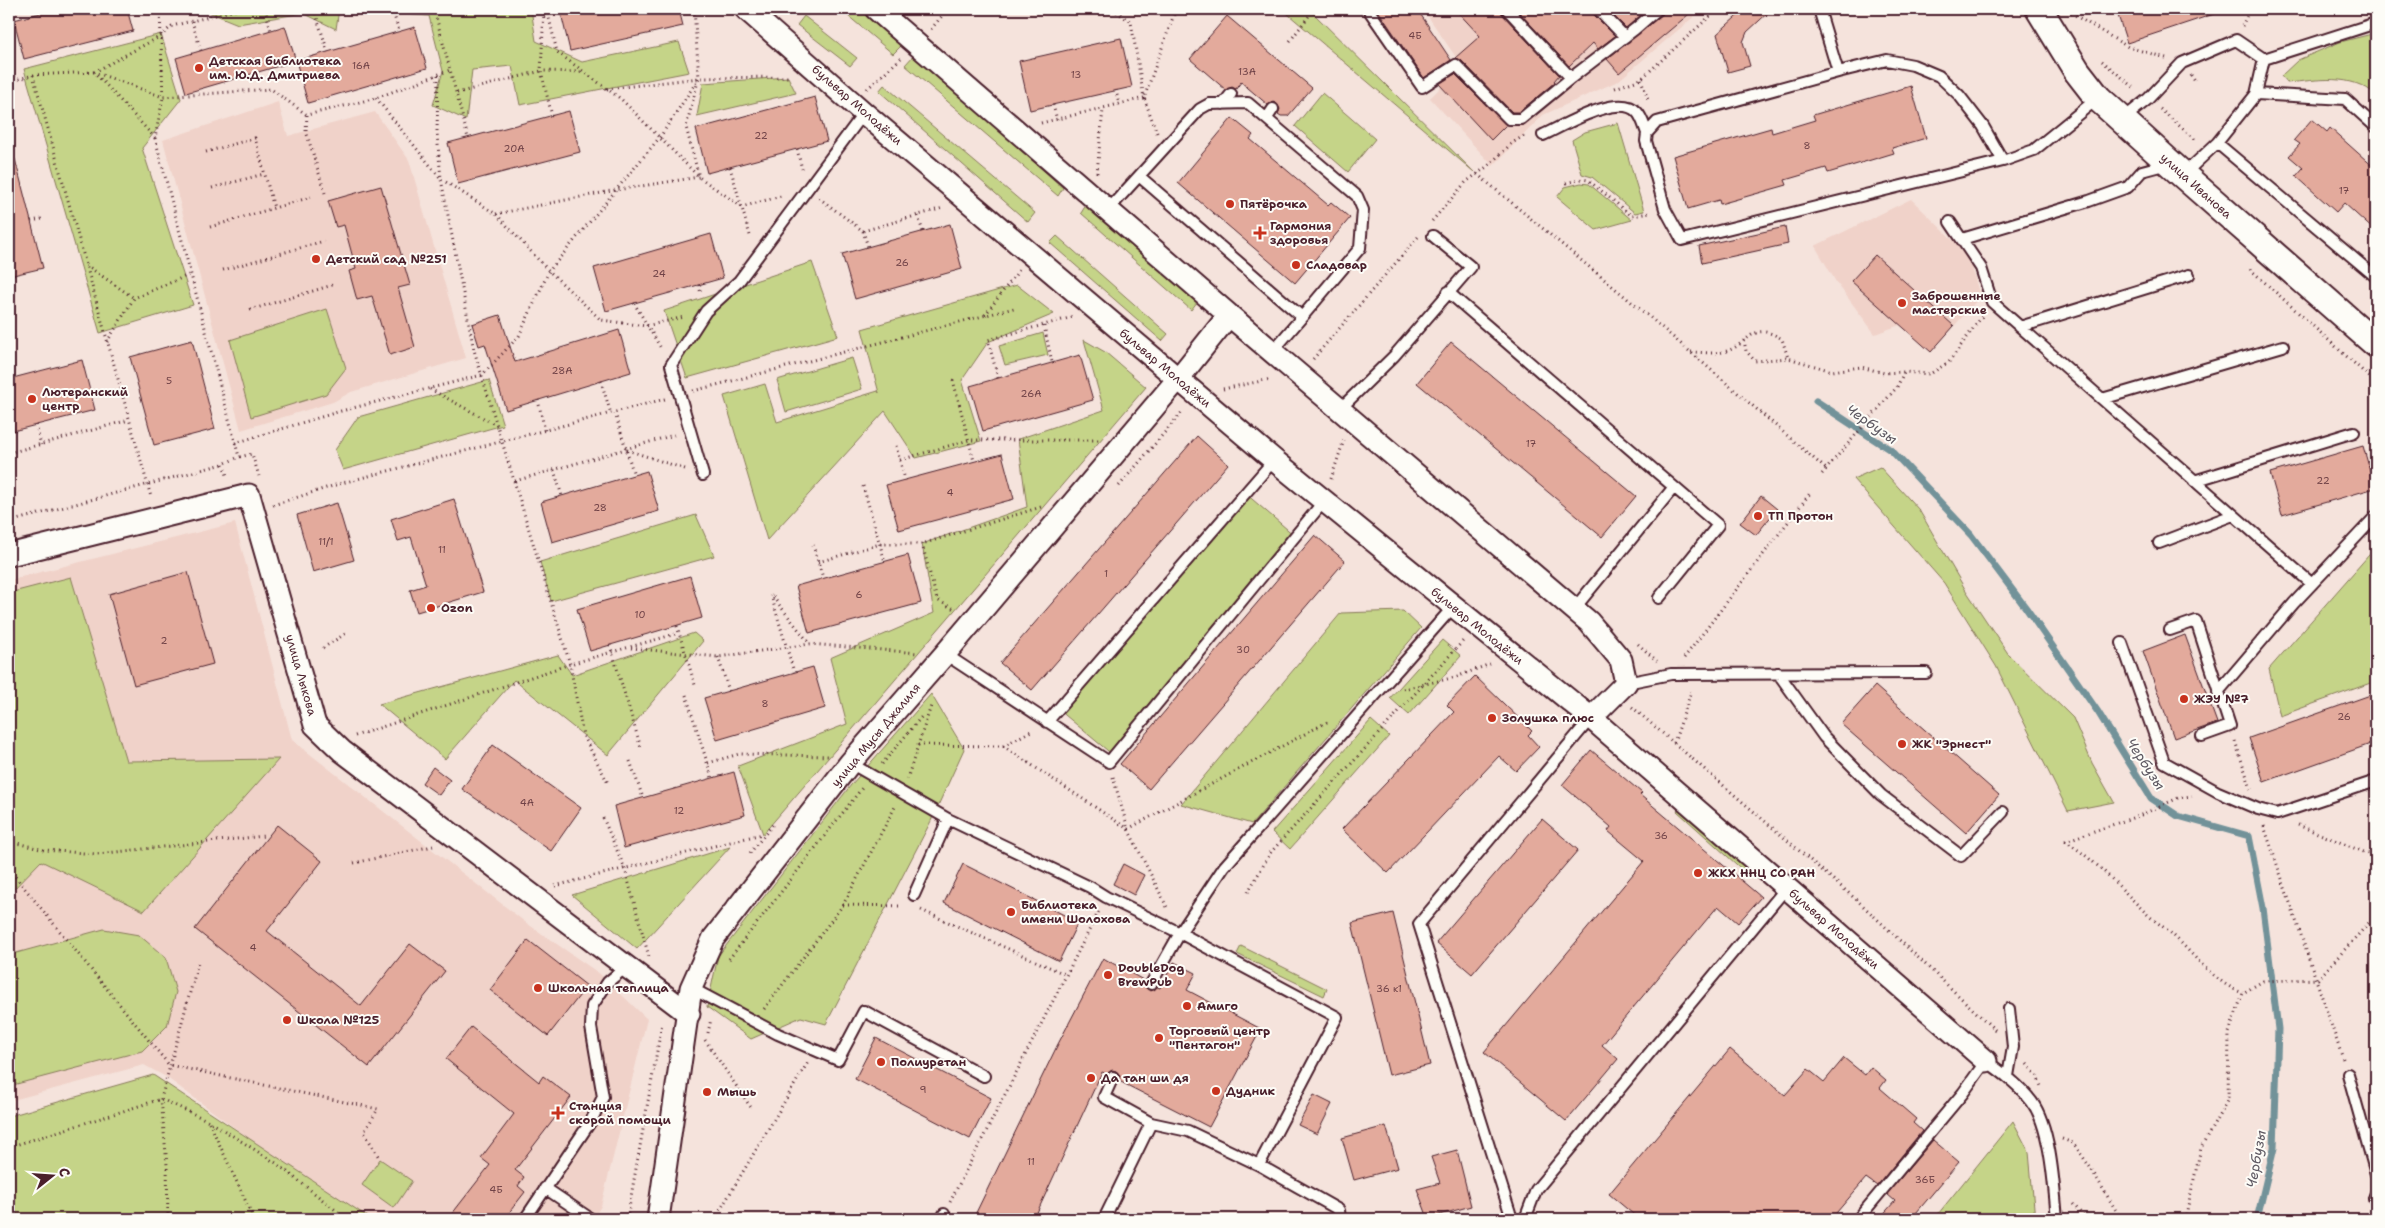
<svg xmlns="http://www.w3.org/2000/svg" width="2385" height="1228" font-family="'Shantell Sans',sans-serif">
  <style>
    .built { fill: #f0d2c9 }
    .green { fill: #c5d488; stroke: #887a5a }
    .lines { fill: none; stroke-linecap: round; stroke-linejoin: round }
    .stream { stroke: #729299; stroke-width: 7 }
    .building { fill: #e3aa9c; stroke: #4a1f2b }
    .service-casing { stroke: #4a1f2b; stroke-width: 14 }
    .minor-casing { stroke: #4a1f2b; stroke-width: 25 }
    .tertiary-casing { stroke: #4a1f2b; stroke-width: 30 }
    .path { stroke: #4a1f2b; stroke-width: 3; stroke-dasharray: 1 4; stroke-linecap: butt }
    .service { stroke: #fdfcf7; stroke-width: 10 }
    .minor { stroke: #fdfcf7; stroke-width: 21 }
    .tertiary { stroke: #fdfcf7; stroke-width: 26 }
    .poi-dot { fill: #c8321e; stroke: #fdfcf7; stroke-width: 2 }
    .labels { text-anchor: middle; stroke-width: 4; stroke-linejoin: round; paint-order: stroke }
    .number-label { font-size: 10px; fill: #704247 }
    .poi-label { font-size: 12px; font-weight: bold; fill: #4a1f2b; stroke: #fdfcf7; text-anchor: start }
    .street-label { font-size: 12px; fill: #4a1f2b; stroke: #fdfcf7 }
    .water-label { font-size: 14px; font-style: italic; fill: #5e5962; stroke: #fdfcf7 }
  </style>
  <rect width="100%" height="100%" fill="#f5e3dc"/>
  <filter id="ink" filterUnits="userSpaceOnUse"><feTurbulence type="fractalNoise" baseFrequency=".02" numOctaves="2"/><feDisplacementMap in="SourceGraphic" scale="10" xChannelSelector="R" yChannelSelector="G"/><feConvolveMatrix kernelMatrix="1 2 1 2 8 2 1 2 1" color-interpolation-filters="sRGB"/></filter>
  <g filter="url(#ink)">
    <!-- built -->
    <path class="built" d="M1423,9H1703L1618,81L1543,115L1493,166L1430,98L1462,66Z
      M278,102L288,136L375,112L409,160L466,358L351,392L333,402L241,430L163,140Z
      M1911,199L1956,243L1972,267L1980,297L1931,352L1900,325L1875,334L1836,282L1815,246Z
      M235,523L292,740L525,922L600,974L647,1019L601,1206L593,1219H358L166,1077L144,1065L9,1101V580Z"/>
    <!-- green -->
    <path class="green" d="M201,9H339L336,29L303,13L238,24Z
      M401,9H531L536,41L582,62L679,42L689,72L520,105L512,66L472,70L466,120L433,105L443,71L429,16L402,14Z
      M840,9H862L902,45L893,54Z
      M1282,9H1309L1474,172Z
      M804,16L857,58L850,66L797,25Z
      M2376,33V95C2352,73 2317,80 2287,83L2281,76L2298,60L2340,42Z
      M161,34L181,99L142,148L193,305L100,333L24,69Z
      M914,55L1063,188L1058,196L905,65Z
      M788,77L796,93L697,116L703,83Z
      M884,85L1035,213L1028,222L879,91Z
      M1322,93L1375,139L1348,172L1295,126Z
      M1618,123L1644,211L1635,213L1592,177L1582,174L1572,140L1585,132Z
      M1581,183L1589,184L1632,220L1596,230L1557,197L1565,187Z
      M1086,205L1198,301L1191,310L1081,213Z
      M1057,236L1168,334L1162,341L1050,243Z
      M812,262L838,336L687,378L664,311Z
      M1017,285L1054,314L988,342L962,380L981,441L916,458L885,411L767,540L724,396L765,384L777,422L878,391L879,393L862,329Z
      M327,309L346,368L326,394L251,417L230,340Z
      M1043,333L1048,355L1005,365L999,346Z
      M1084,340L1105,352L1146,387L763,834L738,766L847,724L830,658L934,613L922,544L1027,507L1018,439L1104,410Z
      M852,358L862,389L786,412L777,380Z
      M489,380L503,425L343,470L335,450L358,417Z
      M1880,467L1919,510L1965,589L2009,655L2073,718L2092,763L2114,802L2068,811L1996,666L1944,583L1853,479Z
      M1245,493L1295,536L1114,756L1059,710Z
      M696,515L714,556L551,601L540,562Z
      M2376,547V681L2280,716L2269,669Z
      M71,577L126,761L279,759L144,911L41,861L9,894V593Z
      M1403,611L1421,628L1252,824L1181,804L1341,613Z
      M694,633L703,641L608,755L514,680L445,759L379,704L558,655L572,675Z
      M1442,640L1461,656L1409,715L1390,698Z
      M931,694L964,749L931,821L826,1024L801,1017L751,1039L707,1007L718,956L851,785Z
      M1371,720L1389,736L1290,849L1272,832Z
      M1681,806L1751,868L1746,873L1677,811Z
      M730,847L637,949L572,895Z
      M104,929L139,935L166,958L176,992L167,1026L142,1051L9,1086V955Z
      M1241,946L1327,989L1324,996L1237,954Z
      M153,1075L371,1219H9V1116Z
      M2013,1121L2029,1152L2035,1219H1934Z
      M380,1159L412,1181L394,1208L362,1185Z"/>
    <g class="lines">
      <!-- stream -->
      <path class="stream" d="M1816,401L1892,451L1971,535L2026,608L2098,712L2151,798L2178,816L2249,836L2263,908L2278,1029L2274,1148L2257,1219"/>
    </g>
    <!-- building -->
    <path class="building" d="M56,9H127L133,31L24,59L14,20Z
      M560,9H679L683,26L570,51Z
      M1377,9H1417L1451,60L1424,78Z
      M1455,9H1500L1502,14L1559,75L1554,81L1555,82L1519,112H1512L1461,60L1455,58L1480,36Z
      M1516,9H1591L1593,14L1615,36L1598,49L1593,43L1569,66Z
      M1607,9H1648L1626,28Z
      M1665,9H1695L1619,73L1607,59L1663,14Z
      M1745,9H1772L1747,32L1743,42L1750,66L1728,72L1717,34Z
      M2116,9H2220V12L2127,43Z
      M1227,16L1312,88L1288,116H1281L1278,114L1280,109L1277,104L1273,102L1268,105L1241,82L1236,89L1232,87L1226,90L1190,59Z
      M285,26L296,61L186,93L176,58Z
      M415,27L427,68L308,103L296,61Z
      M1121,38L1132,87L1030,110L1019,61Z
      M1455,74L1506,125L1491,140L1439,84Z
      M1911,86L1926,138L1892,148L1894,153L1828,173L1826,168L1785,180L1787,185L1720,204L1719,200L1688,209L1673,156L1771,128L1772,133L1815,120L1813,115Z
      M815,97L827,141L707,173L696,129Z
      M569,111L580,152L458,184L448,143Z
      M1232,118L1253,135L1250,139L1328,205L1331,202L1350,218L1295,283L1178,183Z
      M2312,119L2327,132L2330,128L2376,169V232L2344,203L2336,212L2296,176L2303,168L2289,156L2300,144L2294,140Z
      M15,159L43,268L9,276V160Z
      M381,186L410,285L398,288L415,347L390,355L372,296L357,300L349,271L356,269L344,225L336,227L328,201Z
      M950,224L962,269L855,299L842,254Z
      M1785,227L1788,244L1702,263L1699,246Z
      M711,234L723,278L606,311L594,268Z
      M1875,255L1954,326L1931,352L1851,281Z
      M500,315L515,362L619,330L631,372L506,410L485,344L479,346L472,324Z
      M192,340L215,429L154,445L130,357Z
      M1451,342L1636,496L1602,537L1417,383Z
      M1080,355L1093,400L983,431L970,386Z
      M82,360L95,410L9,432V379Z
      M1197,436L1228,464L1032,690L1000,663Z
      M2363,446L2375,488L2282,515L2270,473Z
      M1002,454L1014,499L899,530L886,485Z
      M647,471L659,511L552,542L541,502Z
      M1761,496L1777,509L1756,535L1740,523Z
      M454,499L483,592L417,612L410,590L426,585L411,537L398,541L391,519Z
      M337,503L354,560L313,572L297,515Z
      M1315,535L1345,561L1149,789L1120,764Z
      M908,555L921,603L809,633L796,586Z
      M188,572L213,664L134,685L109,594Z
      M690,576L702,618L590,651L577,609Z
      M2185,635L2217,723L2174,738L2143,651Z
      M813,667L825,708L717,740L704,698Z
      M1475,676L1532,731L1528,735L1539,747L1516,771L1499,756L1388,873L1342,829L1454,712L1447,705Z
      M1875,686L1999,795L1966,833L1841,724Z
      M2376,693V742L2264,782L2249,738Z
      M493,745L581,808L551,851L462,789Z
      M1591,750L1642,793L1640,795L1761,897L1738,923L1718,906L1602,1045L1618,1059L1566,1121L1484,1052L1644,861L1608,831L1611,827L1562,785Z
      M433,767L450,780L439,795L422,783Z
      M734,772L745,815L624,848L614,806Z
      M1542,819L1578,850L1472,974L1436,943Z
      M277,825L322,861L267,931L361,1006L410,944L445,971L369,1067L195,929Z
      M963,864L1078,922L1059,961L944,903Z
      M1123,864L1144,875L1134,895L1113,884Z
      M1393,913L1430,1065L1389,1075L1352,923Z
      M528,940L587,986L548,1036L490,990Z
      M1103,958L1145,981V987L1151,991L1157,987L1160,988L1174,962L1196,973L1187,990L1261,1029L1209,1127L1119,1081L1120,1076L1116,1071L1112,1070L1107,1074L1102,1072L1034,1219H973L1057,1046Z
      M471,1027L539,1082L543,1076L571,1097L515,1170L524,1177L518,1186L525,1192L504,1219H448L490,1165L481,1158L514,1114L446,1059Z
      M876,1038L991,1098L970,1139L855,1079Z
      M1730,1049L1785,1095L1808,1069L1824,1082L1844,1058L1865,1075L1871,1067L1886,1080L1880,1088L1916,1119L1913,1123L1922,1131L1877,1186L1866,1178L1831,1219H1639L1609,1194Z
      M1314,1095L1332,1104L1317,1134L1298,1125Z
      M1386,1126L1398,1168L1354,1180L1342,1138Z
      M1933,1140L1959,1162L1911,1219H1879L1895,1201L1887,1194Z
      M1457,1150L1471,1206L1428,1218L1417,1189L1440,1183L1431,1157Z"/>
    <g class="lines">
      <!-- service casing -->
      <g class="service-casing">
        <path id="service" d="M1368,9L1422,87L1456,65L1509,119H1521L1571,78
          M1507,9L1571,78L1635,29L1658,9
          M1598,9L1625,37
          M1819,9L1838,72
          M2264,59L2376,23
          M2256,94L2345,99L2376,127
          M1223,104L1231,94
          M1267,118L1273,109
          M2123,119L2148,99L2182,63L2236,40L2264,59L2256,94L2217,143L2184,174
          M1543,135C1563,126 1619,92 1637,112C1642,117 1644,126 1647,133
          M2217,143L2376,277
          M2003,161L1983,126L1959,95L1939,76L1913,65L1887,60L1838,72L1657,122L1647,133L1646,141L1665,209L1682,240L2003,161L2034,150L2098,98
          M1108,210L1200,109L1209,104L1248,103L1357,196L1363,210L1360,248L1302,317L1139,176
          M1950,222L1981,268L1992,302L2312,584
          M1962,239L2089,201L2128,187L2142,171L2168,164
          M1448,292L1718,525L1659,598
          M2020,327L2189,275
          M1272,352L1302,317
          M2102,399L2283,346
          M1340,409L1394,356L1471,267L1433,236
          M703,475L671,365L706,311L739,281L864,113
          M2194,481L2354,432
          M2159,543L2233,515
          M1574,609L1674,487
          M2170,630L2196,621L2230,726L2202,736
          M2122,643L2164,762L2218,792L2258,809L2277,814L2376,781
          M945,654L1109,762L1324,501
          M1778,673L1824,737L1881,795L1961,856L2003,812
          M1626,683L1671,674L1926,673
          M2218,692L2294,603L2376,516
          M1047,722L1274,460
          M850,763L948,819L1090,887L1106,897L1180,933L1337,1017L1259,1165
          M914,895L948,819
          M1151,984L1180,933L1224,867L1453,607
          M691,988L778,1034L838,1060L864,1011L984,1076
          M2348,1074L2376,1174
          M2008,1076L2013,1047L2009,1009
          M1113,1077L1104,1097L1151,1123L1188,1131L1259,1165L1339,1210L1340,1219
          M545,1188L591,1219
          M2376,1193L2374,1198L2376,1200
          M525,1219L591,1121L603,1097L591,1027L592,1006L608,982L626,967
          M942,1219L944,1214
          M1104,1219L1151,1123
          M1512,1219L1419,924L1591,718
          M1525,1219L1536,1190L1787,887
          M1858,1219L1963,1093L1986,1061C2003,1073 2019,1085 2032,1102C2051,1128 2054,1188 2057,1219"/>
      </g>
      <!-- minor casing -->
      <g class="minor-casing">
        <path id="minor" d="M746,9L864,113L1274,460L1591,718L1986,1061
          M876,9L1229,315L1589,622L1621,660L1626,683L1591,718
          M9,555L249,495L315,725L342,751L689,1014
          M658,1219L691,988L713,939L850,763L945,654L1178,379L1229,315"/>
      </g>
      <!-- tertiary casing -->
      <g class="tertiary-casing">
        <path id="tertiary" d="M2039,9L2077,71L2098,98L2183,175L2376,344"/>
      </g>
      <!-- path -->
      <path class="path" d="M34,9L35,14
        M160,9L163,97L155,138L239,457
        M265,9L271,31
        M314,9L328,52
        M392,9L399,31
        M434,9L468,138
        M482,9L483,10
        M547,9L557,52L621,99L699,177L742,207L781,196
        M2071,13L2128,47L2166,58
        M192,21L201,51
        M2242,26L2250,9
        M931,29L948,9
        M1290,41L1314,9
        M2102,61L2136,89
        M9,62L16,80
        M9,75L15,80
        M33,75L151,497
        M438,75L437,133L441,179L496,214L549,271L601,320L646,326L684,317
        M2191,75L2196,83
        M1641,79L1648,100
        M9,82L33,75L94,72L163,97L271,89L307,115L376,98L450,70
        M1615,88L1641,79L1718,9
        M607,89L699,78L790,77
        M867,89L901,58
        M1116,90L1119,105
        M457,93L541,71L544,9
        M376,98L441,179L474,350L570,664L583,735L609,785
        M1053,105L1057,120
        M2160,109L2197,141
        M307,115L306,131L325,193
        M552,116L541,71L583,72
        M1041,123L1144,98L1131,22L1113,9
        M1157,133L1144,98L1176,9
        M155,138L94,72L161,36L172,26L240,9
        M797,149L802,169
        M206,152L255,138L274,208
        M730,167L751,239
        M1097,173L1103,109
        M1477,174L1652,319L1826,469
        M1566,183L1582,179L1588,180L1632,216L1650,213
        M212,188L264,174
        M819,198L863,231L943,208
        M496,214L616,190L699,177L686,127L698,81
        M918,216L923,232
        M31,221L42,219
        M1432,221L1466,182L1488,166L1512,143L1524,136
        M210,227L311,197
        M863,231L868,247
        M86,265L134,298
        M2250,269L2376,383
        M223,270L324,241
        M699,285L701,294
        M634,303L662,350
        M250,310L336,284
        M985,315L1019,270
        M1044,326L1052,362
        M1744,340L1746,351L1755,361L1788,358L1832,371L1861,367L1884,373L1904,372
        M107,342L134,298L191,274
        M1691,352C1701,352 1713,354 1723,352C1750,346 1750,319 1782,339L1788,358
        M1313,359L1418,237
        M998,378L988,340L1073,317
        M953,380L974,461
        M601,381L611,414
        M430,389L498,426
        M1223,389L1271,379
        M693,391L1014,308
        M538,400L545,431
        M615,413L634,475
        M36,425L41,445
        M235,443L341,411L482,375L519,336L549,271L660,137L699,78L694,9
        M896,446L905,480
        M627,450L685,469
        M9,453L129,420
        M900,460L969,440H1099
        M223,464L228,478
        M554,470L562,496
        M1822,474L1897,387L1904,372L1930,374L1949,362L1983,315
        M1331,479L1344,440
        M515,481L674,435
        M863,486L885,562
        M1119,486L1183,411
        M273,505L342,483L665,399
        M9,522L223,464L239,457L252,454L259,476
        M922,544L937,600L956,610
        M813,545L823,578
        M818,562L880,544H922L1041,507
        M771,595L794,672
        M773,597L810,644
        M677,626L695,685
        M1638,644L1657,661
        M610,645L641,748
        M323,648L348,632
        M631,648L718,657L810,644L918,653
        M718,657L729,691
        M1684,658L1811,492
        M1403,689L1456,677L1490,664
        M686,695L712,778
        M1632,707L1859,902L1995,1030
        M355,736L570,664L679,633
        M2235,741L2251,789
        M1674,743L1691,692L1690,691
        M918,745L1003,746L1031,731
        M1003,746L1128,829L1329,721
        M630,761L643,798
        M708,763L739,754L829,756
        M882,764L923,715
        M1113,777L1128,829L1168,909
        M907,779L931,706
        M603,818L625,869L649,957
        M2298,825L2376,857
        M2264,826L2343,1059
        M9,841L44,850L97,854L264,836
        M2065,841C2097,861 2121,889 2148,915C2157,923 2167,929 2175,937C2196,957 2215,983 2243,993
        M2065,841L2141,815L2178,798L2192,796
        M750,853L774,823
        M354,863L433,846
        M9,869L169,1065L378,1109L364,1132L380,1159
        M555,886L762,834
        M1248,892L1271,852L1463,641
        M843,905L903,906
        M921,910L1067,975
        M729,959L862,788
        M764,1009L843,905L895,807
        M708,1033L711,1019
        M705,1040L752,1109
        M2027,1064L2037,1076L2041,1086
        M209,1122L254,1219
        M2062,1139L2073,1143L2090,1167L2121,1219
        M9,1147L161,1099L209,1121L276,1163L347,1219
        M950,1202L1099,911
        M2073,1204L2086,1219H2091
        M168,1219L167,1165L161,1099L198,963
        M627,1219L662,1023
        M715,1219L808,1062
        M2185,1219L2201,1148L2228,1099L2229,1033L2243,993L2263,981L2318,979L2376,915"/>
      <!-- service -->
      <use href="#service" class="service"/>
      <!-- minor -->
      <use href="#minor" class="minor"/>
      <!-- tertiary -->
      <use href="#tertiary" class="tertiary"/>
    </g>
  </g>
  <!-- markers -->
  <g class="poi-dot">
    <circle cx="199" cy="68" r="5"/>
    <circle cx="1230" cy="204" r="5"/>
    <path d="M1257.5 225.5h5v5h5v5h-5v5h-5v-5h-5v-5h5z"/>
    <circle cx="316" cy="259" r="5"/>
    <circle cx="1296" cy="265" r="5"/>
    <circle cx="1902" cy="303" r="5"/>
    <circle cx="32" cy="399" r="5"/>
    <circle cx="1758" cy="516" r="5"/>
    <circle cx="431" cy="608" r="5"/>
    <circle cx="2184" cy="699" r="5"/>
    <circle cx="1492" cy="718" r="5"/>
    <circle cx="1902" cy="744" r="5"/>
    <circle cx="1698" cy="873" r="5"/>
    <circle cx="1011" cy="912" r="5"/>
    <circle cx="1108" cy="975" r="5"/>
    <circle cx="538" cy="988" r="5"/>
    <circle cx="1187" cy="1006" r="5"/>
    <circle cx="287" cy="1020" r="5"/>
    <circle cx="1159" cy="1038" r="5"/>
    <circle cx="881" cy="1062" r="5"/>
    <circle cx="1091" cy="1078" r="5"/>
    <circle cx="1216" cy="1091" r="5"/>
    <circle cx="707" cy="1092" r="5"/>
    <path d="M555.5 1105.5h5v5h5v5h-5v5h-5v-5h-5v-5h5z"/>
  </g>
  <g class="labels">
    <!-- number labels -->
    <g class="number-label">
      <text x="1415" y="39">4Б</text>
      <text x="361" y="69">16А</text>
      <text x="1247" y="75">13А</text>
      <text x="1076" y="78">13</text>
      <text x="761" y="139">22</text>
      <text x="1807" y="149">8</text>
      <text x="514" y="152">20А</text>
      <text x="2344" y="194">17</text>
      <text x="902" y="266">26</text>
      <text x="659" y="277">24</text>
      <text x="562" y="374">28А</text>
      <text x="169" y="384">5</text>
      <text x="1031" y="397">26А</text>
      <text x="1531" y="447">17</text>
      <text x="2323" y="484">22</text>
      <text x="950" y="496">4</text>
      <text x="600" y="511">28</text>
      <text x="326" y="545">11/1</text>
      <text x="442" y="553">11</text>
      <text x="1106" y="577">1</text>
      <text x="859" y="598">6</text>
      <text x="640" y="618">10</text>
      <text x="164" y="644">2</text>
      <text x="1243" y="653">30</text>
      <text x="765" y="707">8</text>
      <text x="2344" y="720">26</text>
      <text x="527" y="806">4А</text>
      <text x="679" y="814">12</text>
      <text x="1661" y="839">36</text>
      <text x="253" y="951">4</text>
      <text x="1389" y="992">36 к1</text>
      <text x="923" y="1093">9</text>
      <text x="1031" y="1165">11</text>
      <text x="1925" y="1183">36Б</text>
      <text x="496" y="1193">4Б</text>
    </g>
    <!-- poi labels -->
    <g class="poi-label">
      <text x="209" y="65">Детская библиотека<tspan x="209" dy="14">им. Ю.Д. Дмитриева</tspan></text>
      <text x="1240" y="208">Пятёрочка</text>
      <text x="1270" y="230">Гармония<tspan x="1270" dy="14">здоровья</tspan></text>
      <text x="326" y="263">Детский сад №251</text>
      <text x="1306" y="269">Сладовар</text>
      <text x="1912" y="300">Заброшенные<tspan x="1912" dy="14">мастерские</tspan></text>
      <text x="42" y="396">Лютеранский<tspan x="42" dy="14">центр</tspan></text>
      <text x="1768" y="520">ТП Протон</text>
      <text x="441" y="612">Ozon</text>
      <text x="2194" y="703">ЖЭУ №7</text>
      <text x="1502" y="722">Золушка плюс</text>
      <text x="1912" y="748">ЖК "Эрнест"</text>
      <text x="1708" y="877">ЖКХ ННЦ СО РАН</text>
      <text x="1021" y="909">Библиотека<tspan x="1021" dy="14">имени Шолохова</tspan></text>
      <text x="1118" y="972">DoubleDog<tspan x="1118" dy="14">BrewPub</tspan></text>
      <text x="548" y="992">Школьная теплица</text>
      <text x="1197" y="1010">Амиго</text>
      <text x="297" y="1024">Школа №125</text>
      <text x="1169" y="1035">Торговый центр<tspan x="1169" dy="14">"Пентагон"</tspan></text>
      <text x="891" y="1066">Полиуретан</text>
      <text x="1101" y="1082">Да тан ши дя</text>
      <text x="1226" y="1095">Дудник</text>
      <text x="717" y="1096">Мышь</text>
      <text x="569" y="1110">Станция<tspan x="569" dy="14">скорой помощи</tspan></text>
    </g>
    <!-- street labels -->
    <g class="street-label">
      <text transform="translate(857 105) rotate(41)" y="4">бульвар Молодёжи</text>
      <text transform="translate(2196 186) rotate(42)" y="4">улица Иванова</text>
      <text transform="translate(1165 368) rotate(40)" y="4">бульвар Молодёжи</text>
      <text transform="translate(1477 626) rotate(39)" y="4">бульвар Молодёжи</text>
      <text transform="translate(301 675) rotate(74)" y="4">улица Лыкова</text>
      <text transform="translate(876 735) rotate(-50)" y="4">улица Мусы Джалиля</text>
      <text transform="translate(1834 929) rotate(41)" y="4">бульвар Молодёжи</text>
    </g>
    <!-- water labels -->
    <g class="water-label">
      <text transform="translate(1872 424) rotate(35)" y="5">Чербузы</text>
      <text transform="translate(2146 764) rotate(57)" y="5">Чербузы</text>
      <text transform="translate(2256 1159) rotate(-80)" y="5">Чербузы</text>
    </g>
  </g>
  <!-- margin -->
  <rect width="2385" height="1228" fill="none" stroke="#fdfcf7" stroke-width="30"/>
  <rect x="15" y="15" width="2355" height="1198" fill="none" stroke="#4a1f2b" stroke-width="2" filter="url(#ink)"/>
  <!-- north arrow -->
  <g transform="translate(52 1176) rotate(73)" stroke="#fdfcf7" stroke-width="4" paint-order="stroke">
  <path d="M0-4L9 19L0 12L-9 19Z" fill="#4a1f2b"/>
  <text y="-8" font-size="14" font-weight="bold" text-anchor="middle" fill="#4a1f2b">С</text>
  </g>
</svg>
